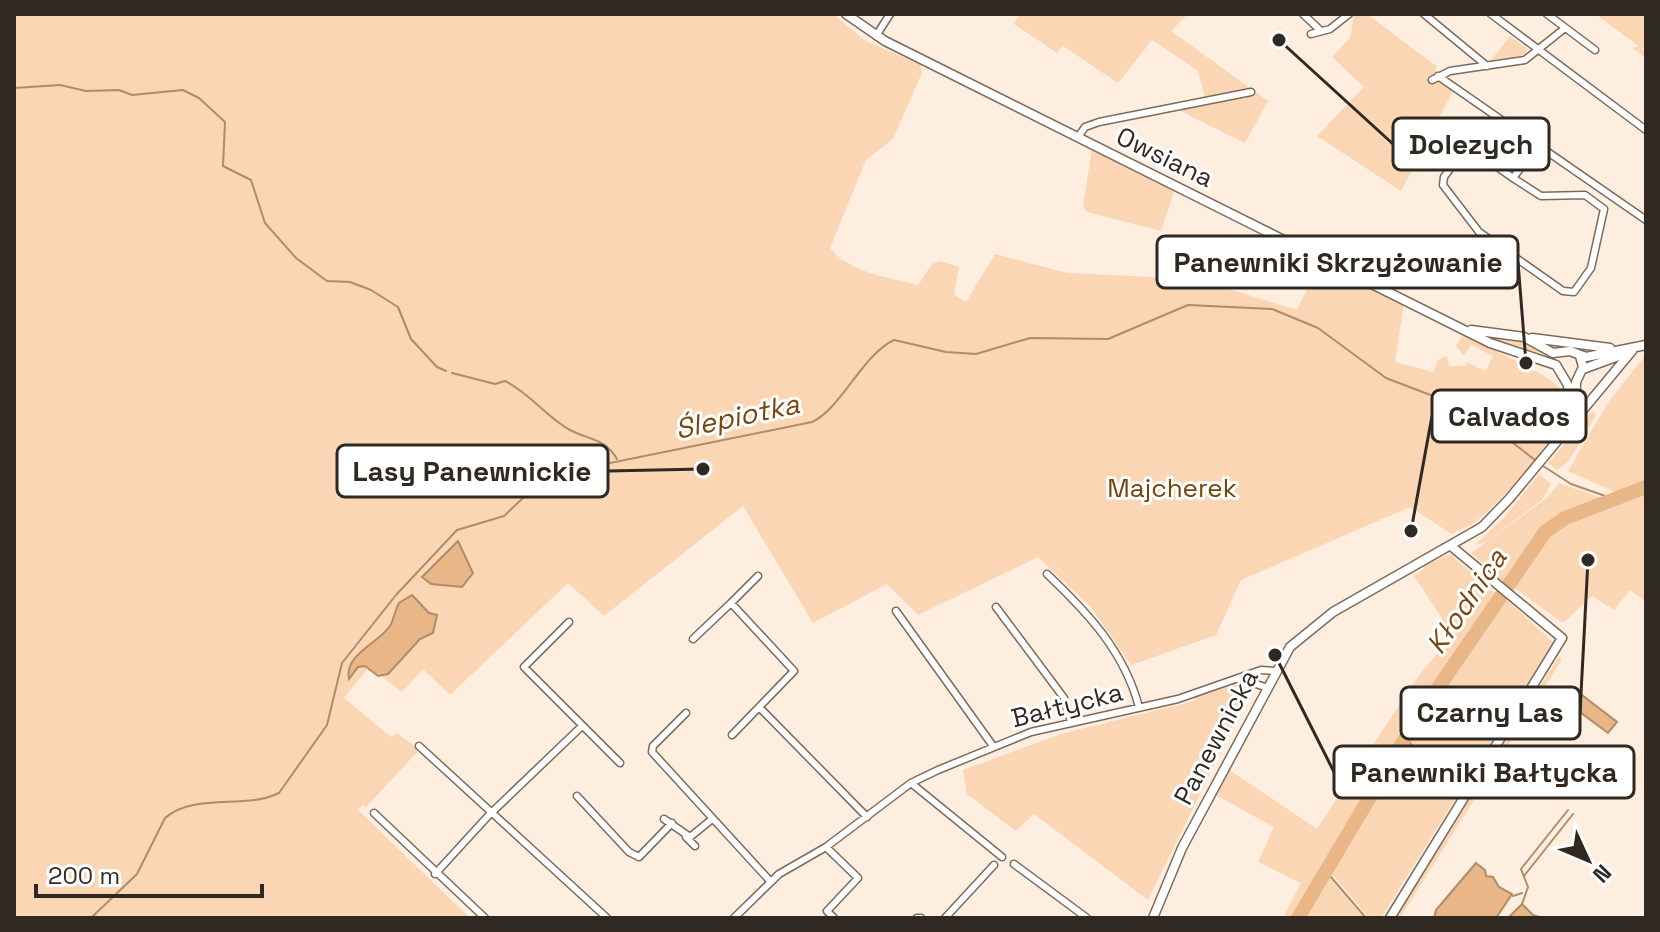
<svg xmlns="http://www.w3.org/2000/svg" width="1660" height="932" font-family="'Space Grotesk',sans-serif">
  <style>
    .green { fill: #fad6b4 }
    .water { fill: #e8b687; stroke: #b18c69; stroke-width: 2 }
    .lines { fill: none; stroke-linecap: round; stroke-linejoin: round }
    .stream { stroke: #b18c69; stroke-width: 2 }
    .river { stroke: #e8b687; stroke-width: 14 }
    .minor-casing { stroke: #7c6b5a; stroke-width: 9 }
    .tertiary-casing { stroke: #7c6b5a; stroke-width: 11 }
    .minor { stroke: #fff; stroke-width: 6 }
    .tertiary { stroke: #fff; stroke-width: 8 }
    .labels { text-anchor: middle; stroke-width: 6; stroke-linejoin: round; paint-order: stroke }
    .street-label { font-size: 26px; fill: #302922; stroke: #fff }
    .park-label { font-size: 26px; fill: #73450b; stroke: #fff }
    .water-label { font-size: 28px; font-style: italic; fill: #774912; stroke: #fff }
    .leader { fill: none; stroke: #302922; stroke-width: 3 }
    .callout-dot { fill: #302922; stroke: #fff; stroke-width: 3 }
    .callout { fill: #fff; stroke: #302922; stroke-width: 3 }
    .callout-label { font-size: 28px; text-anchor: middle; font-weight: bold; fill: #302922 }
  </style>
  <rect width="100%" height="100%" fill="#feeedf"/>
  <!-- green -->
  <path class="green" d="M14,14H833L866,41L921,65L922,73L893,139L866,160L830,248C850,273 888,277 918,285L932,264L940,261L959,267L954,295L966,302L995,254L1067,273L1196,279L1297,310L1321,262L1404,303L1395,362L1433,372L1438,360L1447,356L1449,366H1466V362L1486,371L1493,356L1471,345L1464,356L1456,346L1462,336C1482,345 1554,375 1562,392C1577,423 1501,500 1478,520C1469,527 1461,528 1452,534L1410,507L1241,580L1216,635L1131,665L1091,607L1038,557L918,615L887,584L813,623L743,506L604,616L568,583L450,695L423,669L402,692L369,667L344,698L391,737L397,733L419,750L366,807L363,805L358,810L470,918H14Z
    M1020,14H1188L1171,31L1268,101L1245,143L1175,108L1205,98L1198,71L1152,40L1118,83L1063,46L1057,53L1014,24Z
    M1354,14H1367L1436,66V80L1453,91L1401,191L1317,136L1364,87L1332,57L1350,38Z
    M1601,14H1646V47L1641,48L1646,51V58L1632,48L1639,46L1599,17Z
    M1510,36L1527,49L1525,55L1491,60Z
    M1092,148L1175,189L1161,231L1087,212L1083,207Z
    M1493,336L1526,340L1554,357L1493,341Z
    M1646,355V481L1617,493L1568,471L1609,401Z
    M1593,411L1596,415L1568,462L1557,470L1548,463Z
    M1539,474L1551,484L1543,499L1486,542L1475,545L1504,518Z
    M1559,483L1604,499C1547,523 1540,535 1506,585L1471,553L1547,498Z
    M1646,489V602L1630,590L1614,610L1592,596L1563,623L1512,586L1547,534L1567,520Z
    M1450,554L1498,596L1409,725L1294,918H1283L1301,883L1258,862L1274,827L1214,794L1228,769L1317,829L1420,674L1453,635L1414,576L1424,569L1423,566Z
    M1506,599L1553,642L1381,918H1369L1333,875L1330,865L1417,723Z
    M1560,655L1561,661L1400,918H1394Z
    M1235,683L1252,688L1148,900L1034,814L1016,831L967,794L963,770L1064,733L1194,701L1195,697Z
    M1327,872L1329,878L1364,918H1301Z"/>
  <!-- water -->
  <path class="water" d="M458,541L473,573L462,587L431,584L422,577Z
    M412,595L429,613L437,615L433,633L420,639L388,674L378,676L365,666L358,667L349,679C344,654 378,644 390,626C394,619 395,610 399,603Z
    M1582,695L1617,722L1608,733L1573,707Z
    M1476,863L1485,870L1486,876L1493,877L1499,887L1512,894L1496,918H1434L1436,910Z
    M1522,904L1533,915L1542,918H1508Z"/>
  <g class="lines">
    <!-- stream -->
    <path class="stream" d="M14,88L60,85L86,91L119,90L132,95L183,90L199,98L225,122L223,166L251,180L265,223L296,258L327,281L350,282L371,290L398,307L411,339L437,367L446,371
      M452,373L495,384L505,381C530,393 546,417 570,430C589,440 605,438 617,459
      M1540,464L1571,484L1611,498
      M1405,737L1429,766
      M1327,866L1330,876L1366,918
      M1524,876L1573,814
      M1513,896L1522,893
      M1522,904L1528,887L1521,869L1568,810
      M91,918L137,874L165,818C196,792 245,810 279,793L327,725L342,663L396,595L457,530L504,516L546,476L812,422C841,409 862,355 894,340L946,352L976,354L1030,338L1108,339L1188,305L1272,309L1318,328L1386,378L1472,411L1535,460"/>
    <!-- river -->
    <path class="river" d="M1298,918L1414,723L1545,532L1565,518L1646,487"/>
    <!-- minor casing -->
    <g class="minor-casing">
      <path id="minor" d="M1303,14L1321,31
        M1424,14L1487,66
        M1491,14L1646,130
        M1547,14L1595,50
        M1311,34L1330,29L1349,14
        M876,36L890,14
        M1438,76L1646,220
        M1432,80L1450,71L1525,60L1565,28
        M1078,137L1085,127L1099,122L1251,92
        M1513,178L1541,196L1585,195L1604,209L1591,268L1574,292L1563,291L1479,232L1443,185L1444,177L1462,152L1475,151L1513,178L1537,146
        M1047,574C1088,613 1124,651 1139,707
        M731,603L758,576
        M996,607L1064,698L1071,722
        M896,611L993,746
        M569,622L524,667L620,763
        M693,639L731,603L794,671L732,735
        M1238,678L1265,687
        M760,708L867,817
        M686,713L653,746L652,752L770,881
        M419,746L607,918
        M911,783L1002,857
        M577,796L629,852L639,857L672,823
        M374,813L485,918
        M664,819L690,837L711,820
        M686,837L695,846
        M826,847L858,878L827,911L834,918
        M1014,864L1087,918
        M435,874L489,815L582,726
        M734,918L779,874L826,847L911,783L938,770L1031,732L1178,699L1261,670L1274,671
        M917,918H921
        M945,918L994,865"/>
    </g>
    <!-- tertiary casing -->
    <g class="tertiary-casing">
      <path id="tertiary" d="M846,14L885,41L1490,343L1556,365
        M1471,330L1524,337L1553,353L1570,351L1586,357L1646,345
        M1532,338L1610,348
        M1556,365L1568,385L1570,423
        M1583,369L1632,351
        M1575,418L1576,382L1583,367L1580,356
        M1153,918L1182,848L1290,647L1333,612L1482,527L1509,499L1631,352
        M1390,918L1562,638L1451,546"/>
    </g>
    <!-- minor -->
    <use href="#minor" class="minor"/>
    <!-- tertiary -->
    <use href="#tertiary" class="tertiary"/>
  </g>
  <g class="labels">
    <!-- street labels -->
    <g class="street-label">
      <text transform="translate(1165 157) rotate(26)" y="9">Owsiana</text>
      <text transform="translate(1067 705) rotate(-14)" y="9">Bałtycka</text>
      <text transform="translate(1216 737) rotate(-62)" y="9">Panewnicka</text>
    </g>
    <!-- park labels -->
    <g class="park-label">
      <text x="1172" y="497">Majcherek</text>
    </g>
    <!-- water labels -->
    <g class="water-label">
      <text transform="translate(737 416) rotate(-12)" y="10">Ślepiotka</text>
      <text transform="translate(1466 601) rotate(-56)" y="10">Kłodnica</text>
    </g>
  </g>
  <!-- callouts -->
  <path class="leader" d="M1279 40L1393 144M1526 363L1518 262M1411 531L1432 416M703 469L608 471M1588 560L1580 713M1275 655L1334 772"/>
  <g class="callout-dot">
    <circle cx="1279" cy="40" r="8"/>
    <circle cx="1526" cy="363" r="8"/>
    <circle cx="1411" cy="531" r="8"/>
    <circle cx="703" cy="469" r="8"/>
    <circle cx="1588" cy="560" r="8"/>
    <circle cx="1275" cy="655" r="8"/>
  </g>
  <g class="callout">
    <rect x="1393" y="118" width="156" height="52" rx="8"/>
    <rect x="1157" y="236" width="361" height="52" rx="8"/>
    <rect x="1432" y="390" width="154" height="52" rx="8"/>
    <rect x="337" y="445" width="271" height="52" rx="8"/>
    <rect x="1401" y="687" width="179" height="52" rx="8"/>
    <rect x="1334" y="746" width="300" height="52" rx="8"/>
  </g>
  <g class="callout-label">
    <text x="1471" y="154">Dolezych</text>
    <text x="1338" y="272">Panewniki Skrzyżowanie</text>
    <text x="1509" y="426">Calvados</text>
    <text x="472" y="481">Lasy Panewnickie</text>
    <text x="1490" y="722">Czarny Las</text>
    <text x="1484" y="782">Panewniki Bałtycka</text>
  </g>
  <!-- border -->
  <rect width="1660" height="932" fill="none" stroke="#302922" stroke-width="32"/>
  <!-- north arrow -->
  <g transform="translate(1588 860) rotate(134)" stroke="#ffffff" stroke-width="6" paint-order="stroke">
  <path d="M0-6L14 30L0 20L-14 30Z" fill="#302922"/>
  <text y="-12" font-size="22" font-weight="bold" text-anchor="middle" fill="#302922">N</text>
  </g>
  <!-- scale -->
  <path d="M36 884v12h226v-12" fill="none" stroke="#302922" stroke-width="4"/>
  <text x="48" y="884" font-size="24" fill="#302922" stroke="#ffffff" stroke-width="6" paint-order="stroke">200 m</text>
</svg>
